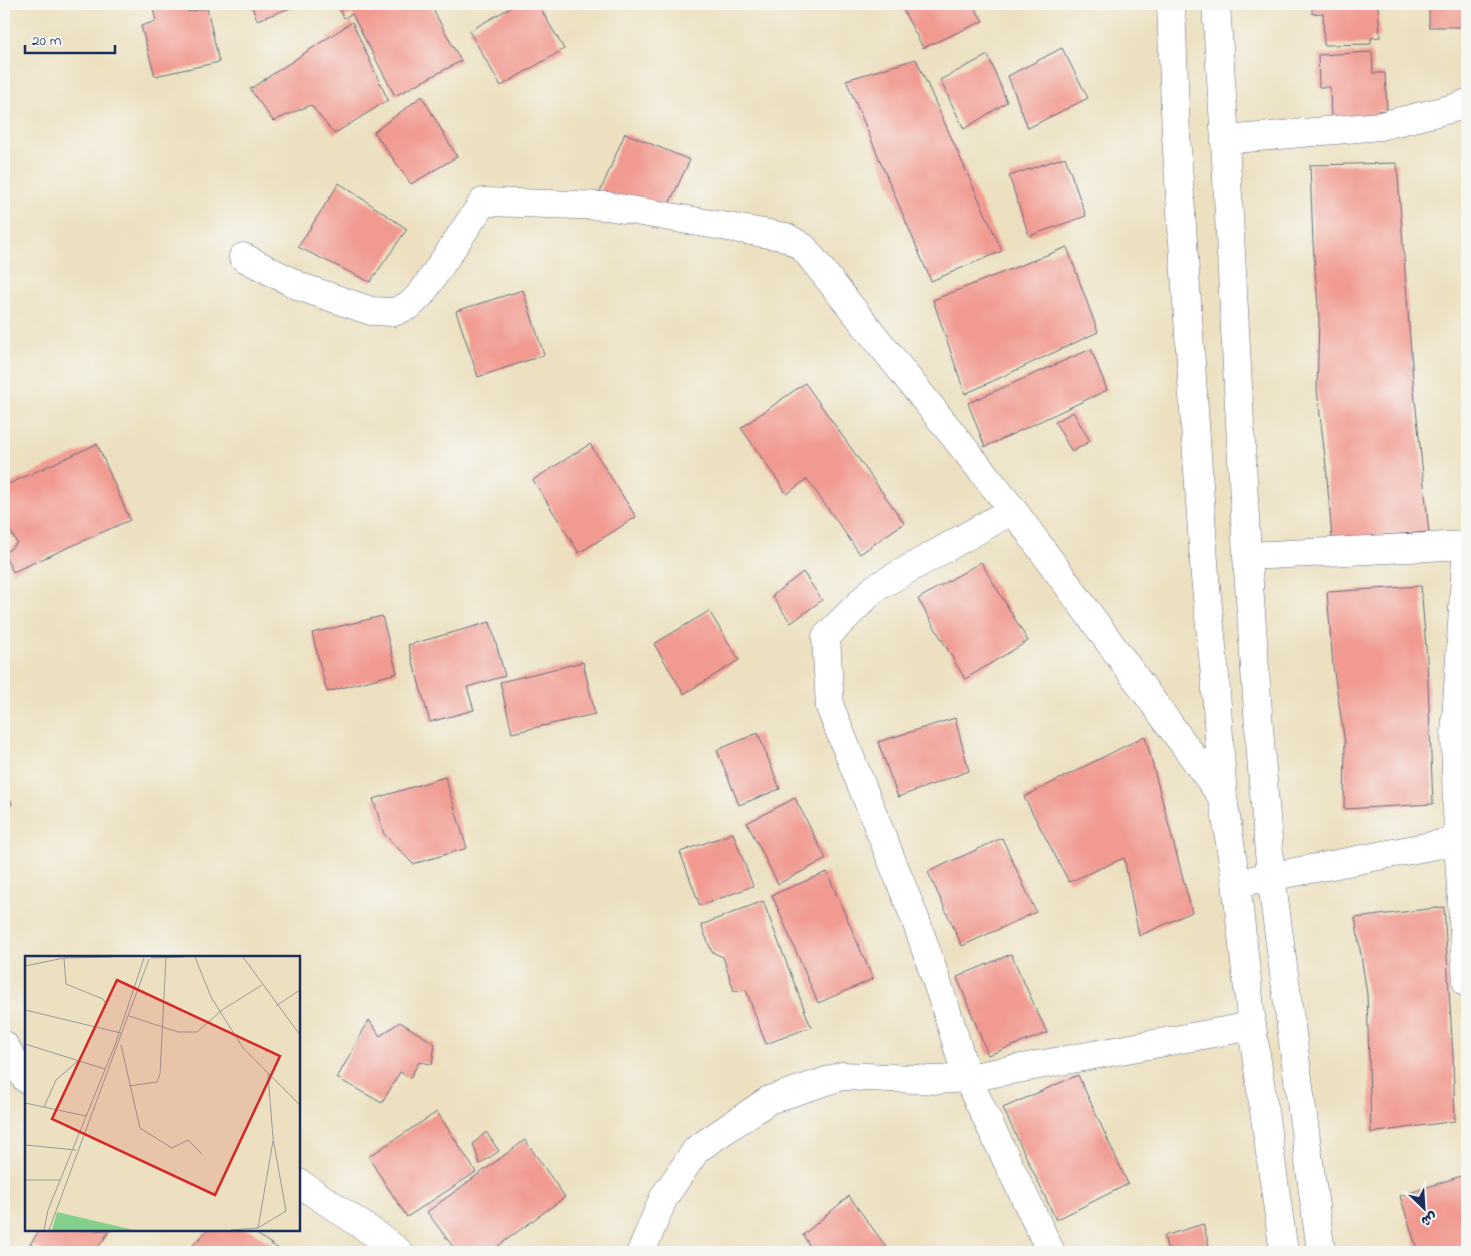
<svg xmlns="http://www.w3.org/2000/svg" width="1471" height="1256" font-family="'Indie Flower','Playpen Sans Arabic',sans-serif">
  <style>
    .building { fill: #f19a90 }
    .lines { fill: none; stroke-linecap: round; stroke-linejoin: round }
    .minor-casing { stroke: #646d80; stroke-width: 29 }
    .minor { stroke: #fff; stroke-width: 28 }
    .inset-road { fill: none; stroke: #989999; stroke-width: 1 }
    .view { fill: #d62828; fill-opacity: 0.15; stroke: #d62828; stroke-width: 2.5 }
    .inset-edge { fill: none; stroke: #1b2f5e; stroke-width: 2.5 }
  </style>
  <rect width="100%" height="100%" fill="#f6f6f2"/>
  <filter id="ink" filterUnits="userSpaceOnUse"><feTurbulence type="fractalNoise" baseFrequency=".02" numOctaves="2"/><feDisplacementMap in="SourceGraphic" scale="10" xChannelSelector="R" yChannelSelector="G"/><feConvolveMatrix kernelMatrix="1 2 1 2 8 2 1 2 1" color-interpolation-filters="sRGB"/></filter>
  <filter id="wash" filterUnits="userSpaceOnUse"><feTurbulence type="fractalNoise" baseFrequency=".0096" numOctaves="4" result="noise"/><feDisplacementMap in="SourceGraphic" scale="20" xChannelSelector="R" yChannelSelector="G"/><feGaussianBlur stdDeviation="1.12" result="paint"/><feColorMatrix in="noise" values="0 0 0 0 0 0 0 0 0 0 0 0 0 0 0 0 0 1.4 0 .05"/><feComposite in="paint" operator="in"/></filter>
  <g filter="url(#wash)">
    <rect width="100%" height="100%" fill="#ece0c0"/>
    <g id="blocks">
      <!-- building -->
      <path class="building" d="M152,4H184L188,12L207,8L219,62L155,76L141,26L156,21Z
        M251,4H302L257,20Z
        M336,4H430L461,61L395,96L352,14L344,18Z
        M517,4H538L564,49L501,86L469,31Z
        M900,4H972L983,21L923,48Z
        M1312,4H1378L1380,37L1371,38V44L1324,45L1323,13L1312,14Z
        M1429,4H1467V16H1461V27H1429Z
        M352,22L388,100L334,134L311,105L273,121L250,89Z
        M1062,48L1088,98L1028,128L1008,76Z
        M1372,52L1373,73H1385L1387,110L1378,111V117L1331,118L1330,87H1319L1318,55Z
        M988,55L1007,102L964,129L940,80Z
        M916,59L1002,251L931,281L846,80Z
        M422,96L457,157L411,184L374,132Z
        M625,133L690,160L667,208L600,192Z
        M1065,157L1086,216L1029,236L1009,176Z
        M1397,163L1413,380L1429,532L1332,539L1326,466L1317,389L1319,320L1313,243L1310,165Z
        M339,183L407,229L370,282L298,247Z
        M1067,247L1098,332L965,394L933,300Z
        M523,290L544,355L478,377L456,311Z
        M1091,349L1107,390L985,447L968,403Z
        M805,383L904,523L860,554L807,479L787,494L741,428Z
        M1073,412L1090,441L1072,452L1055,422Z
        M97,444L130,520L13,572L4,554L17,543L4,520V486Z
        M590,444L636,517L579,553L533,480Z
        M981,562L1028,641L965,679L918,599Z
        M803,572L822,600L791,623L772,596Z
        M1421,586L1427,660L1433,804L1344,809L1345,743L1333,666L1327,592Z
        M709,611L739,660L684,694L654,644Z
        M382,616L397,673L327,692L312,633Z
        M490,622L505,676L467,687L474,710L430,722L408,645Z
        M583,662L595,714L512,733L500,682Z
        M955,718L969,771L898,797L878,742Z
        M758,733L780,789L739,805L717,750Z
        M1145,736L1192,912L1139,936L1124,858L1069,882L1024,797Z
        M445,777L467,848L413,864L384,834L373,799Z
        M4,785L12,804L4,808Z
        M795,798L826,859L778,884L747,823Z
        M733,833L753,886L700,906L680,852Z
        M1002,838L1036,912L962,946L928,872Z
        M827,872L873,979L818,1003L772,895Z
        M763,901L811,1027L766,1044L746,990L734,991L723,957L712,952L701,925Z
        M1444,907L1453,1056L1455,1121L1371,1133L1367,994L1355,918Z
        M1011,954L1047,1033L988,1055L957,977Z
        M369,1020L380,1036L400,1022L435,1044L432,1064L419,1062L410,1078L400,1072L382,1103L337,1078Z
        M1078,1075L1128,1184L1056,1220L1003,1108Z
        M437,1112L476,1172L407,1217L368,1157Z
        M486,1132L499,1151L480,1164L473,1144Z
        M525,1140L565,1197L490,1252H457L427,1212Z
        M1467,1174V1252H1418L1400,1196Z
        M849,1196L890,1252H813L803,1235Z
        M1203,1224L1211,1252H1168L1164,1236Z
        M40,1230H110L95,1252H45L30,1244Z
        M208,1230H251L280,1250L278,1252H186Z"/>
    </g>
  </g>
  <g filter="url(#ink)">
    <use href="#blocks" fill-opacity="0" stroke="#646d80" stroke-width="1"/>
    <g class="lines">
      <!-- minor casing -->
      <g class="minor-casing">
        <path id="minor" d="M1171,4L1176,135L1205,577L1215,676L1223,798L1236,882L1252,1026L1284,1252
          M1216,4L1225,140L1247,556L1262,769L1271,876L1321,1252
          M1225,140L1380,126L1458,107L1467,103
          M243,257L301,287L371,311L394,312L410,305L422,293L483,202L607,206L786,237L803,247L1013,510L1223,798
          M1013,510L875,588L826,637L830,707L916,921L947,1012L967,1078L1051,1252
          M1467,544L1455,736L1458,841L1467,983
          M1247,556L1467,545
          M1253,880L1467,839
          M4,1045L26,1079
          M299,1183L378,1236L399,1252
          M641,1252L664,1197L697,1149L769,1100L842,1076L937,1080L967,1078L1252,1026"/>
      </g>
      <!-- minor -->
      <use href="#minor" class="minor"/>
    </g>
  </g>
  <!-- overview -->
  <g transform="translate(25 956)">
    <rect width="275" height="275" fill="#ece0c0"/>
    <path d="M32,256L109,274H27Z" fill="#85cf8c"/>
    <path class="inset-road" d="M170,1L186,41L218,92L275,149M218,1L275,79M126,2L159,1M0,10L39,2L87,1M251,50L275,34M0,54L96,77M104,60L153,76H172L197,54L237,29M0,88L80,113M96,89L115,172L147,192L163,184L177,198M104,130L132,126L135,118L141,1M0,147L61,160M19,151L31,124L55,103L81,48L78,43L41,28L39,2M0,189L51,194M0,224H35M275,229V248M233,272L248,185M19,274L23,254L90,89L119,2M24,274L124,3M206,274L233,272L261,255L248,182L243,118"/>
    <path class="view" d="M92,24L255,100L190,239L27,163Z"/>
    <rect width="275" height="275" class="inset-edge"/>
  </g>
  <!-- margin -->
  <rect width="1471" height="1256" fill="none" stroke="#f6f6f2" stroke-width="20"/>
  <!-- north arrow -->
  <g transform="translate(1424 1208) rotate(155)" stroke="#f6f6f2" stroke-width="4" paint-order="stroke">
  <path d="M0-4L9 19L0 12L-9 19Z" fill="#1b2f5e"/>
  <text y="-8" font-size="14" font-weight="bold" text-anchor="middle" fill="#1b2f5e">ش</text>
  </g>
  <!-- scale -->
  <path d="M25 45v8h90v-8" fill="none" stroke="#1b2f5e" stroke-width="2.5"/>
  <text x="32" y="45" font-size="15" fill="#1b2f5e" stroke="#f6f6f2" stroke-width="4" paint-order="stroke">20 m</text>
</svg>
